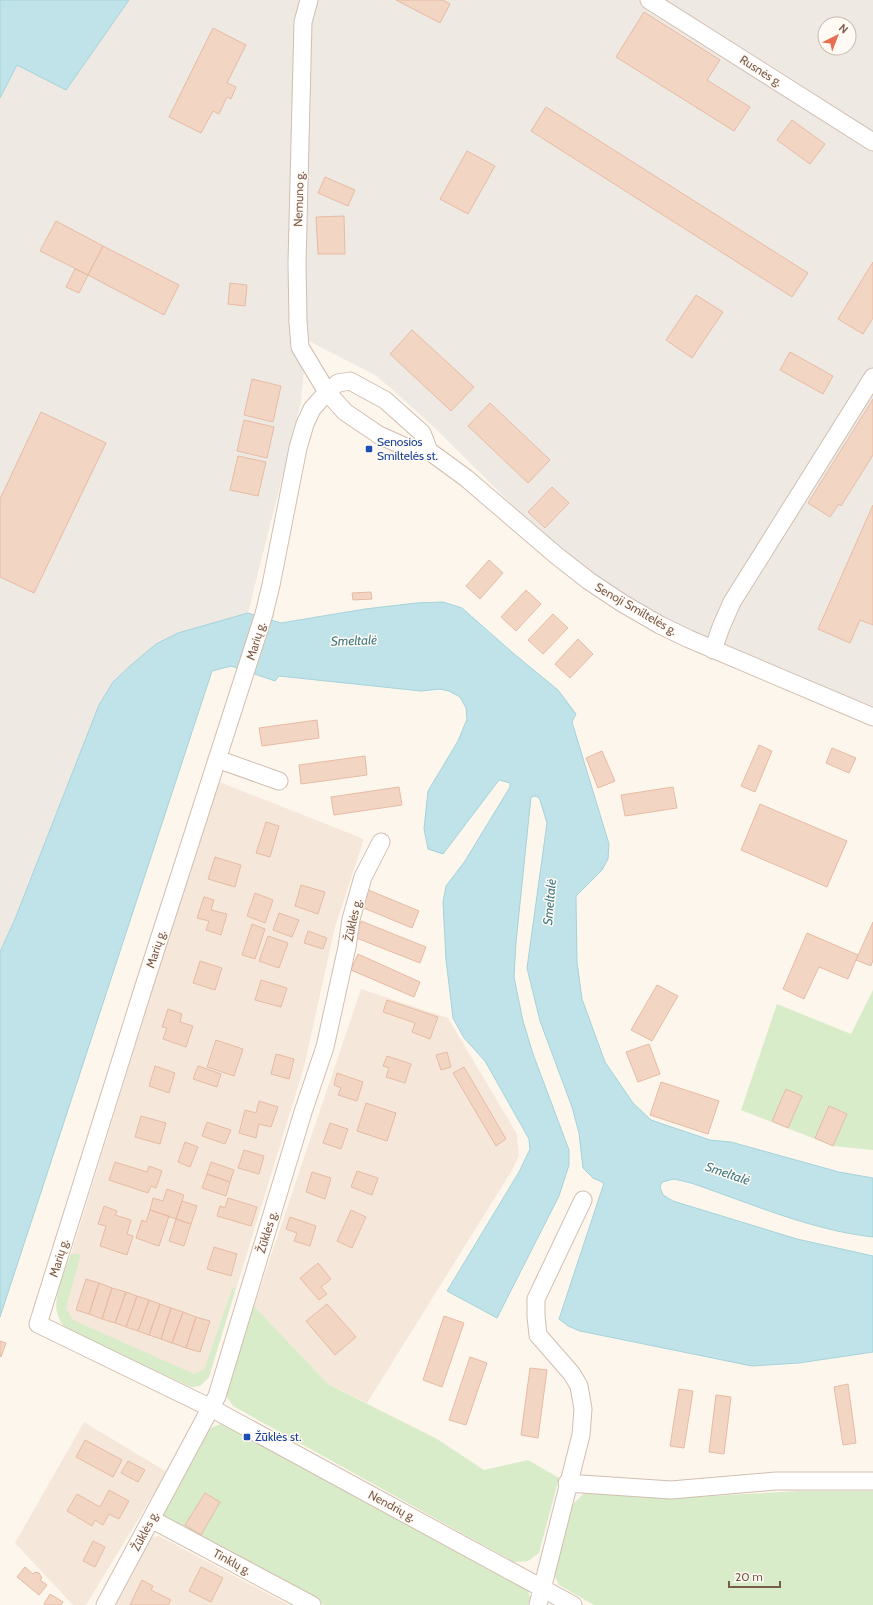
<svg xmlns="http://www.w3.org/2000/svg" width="873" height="1605" font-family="Cabin,sans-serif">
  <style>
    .residential { fill: #f5e8da }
    .industrial { fill: #efe9e4; fill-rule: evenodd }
    .green { fill: #d8ecc9 }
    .water { fill: #bfe3e8; stroke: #a5d3da }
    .building { fill: #f3d5c3; stroke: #e6bba3 }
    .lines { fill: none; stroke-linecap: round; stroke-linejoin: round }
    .street-casing { stroke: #d1beb0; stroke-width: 19 }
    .street { stroke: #fff; stroke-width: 17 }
    .transit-dot { fill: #1a4fb4; stroke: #fffaf3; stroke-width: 1.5 }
    .labels { text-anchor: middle; stroke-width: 3; stroke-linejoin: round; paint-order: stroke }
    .street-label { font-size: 12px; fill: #7a5c4d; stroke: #fffaf3 }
    .transit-label { font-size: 12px; fill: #164399; stroke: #fffaf3; text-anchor: start }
    .water-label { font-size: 13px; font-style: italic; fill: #437c86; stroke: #fffaf3 }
  </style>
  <rect width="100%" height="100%" fill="#fdf6ec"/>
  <!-- residential -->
  <path class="residential" d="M217,781L364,839L335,927L304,1067L209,1377L200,1386L191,1387L61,1323L56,1309L58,1289L71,1254Z
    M361,989L448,1018L517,1134L519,1156L511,1172L367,1403L328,1384L254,1306Z
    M84,1422L167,1472L86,1605H73L15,1543Z
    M159,1536L289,1605H115L152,1537Z"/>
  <!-- industrial -->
  <path class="industrial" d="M129,0H873V711L684,631L627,598L570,558L528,521L439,432L393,390L375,375L307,340L301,402L248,613L178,633L113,682L99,705L15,919L0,952V98L17,65L66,89ZM825,24H849V48H825Z"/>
  <!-- green -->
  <path class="green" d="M873,990V1150L833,1146L741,1110L777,1004L851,1034Z
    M71,1254H81L66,1308L73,1320L194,1374L204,1370L232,1289L236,1287L209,1377L200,1386L191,1387L71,1333C68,1330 64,1327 62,1324C48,1303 64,1274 71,1254Z
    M254,1306L328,1384L437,1439L484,1470L528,1460L559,1478L539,1553L528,1561L514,1562L233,1406L226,1396L228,1385Z
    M221,1424L234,1429L528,1590L530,1598L528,1605H324L167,1523L161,1515L206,1432L213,1427Z
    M593,1491L676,1498L799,1491H873V1605H594L559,1585L554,1575L572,1505L583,1494Z"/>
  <!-- water -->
  <path class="water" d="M0,0H129L66,90L17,65L0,98Z
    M443,602L462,608L513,653L558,690L576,714L572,722L609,844L608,859L602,870L576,896L577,962L582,999L605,1062L633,1103L651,1120L710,1140L731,1142L839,1172L873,1178V1237C810,1230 750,1203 691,1183L674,1179L662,1182L660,1187L663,1195L673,1201L797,1239L873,1256V1352L799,1363L752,1366L580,1331L568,1326L559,1319L604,1183L593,1178L583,1168L579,1133L572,1107L540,1021L527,968L547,823L540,800L538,797L534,796L531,797L516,942L514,977L523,1021L533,1054L569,1150V1165L559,1196L497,1318L447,1291L519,1172L530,1149L529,1139L485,1061L464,1038L453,1018L446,960L443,902L446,886L465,861L510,787V783L499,780L443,854L428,849L424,829L428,791L458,741L467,719L466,708L460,697L449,691L440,689L421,691L279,676L275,681L231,666L212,671L0,1317V952L15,919L99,705L113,682L130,666L156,644L178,633L248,613L281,623L365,609L416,603Z"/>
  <!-- building -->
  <path class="building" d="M396,0H443L450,4L440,23Z
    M644,12L720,60L707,80L750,107L734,131L616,57Z
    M213,28L246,45L227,83L236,87L231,99L227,97L219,114L213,111L201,133L169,117Z
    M546,107L808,273L792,297L531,131Z
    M792,120L825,144L810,164L777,140Z
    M467,151L495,166L468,214L440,199Z
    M325,177L355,190L348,206L318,193Z
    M344,216L345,254H318L316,217Z
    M56,221L103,246L88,275L40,251Z
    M103,246L179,285L164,315L88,275Z
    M873,262V318L863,334L838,319Z
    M75,269L88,275L79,293L66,287Z
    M230,283L247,285L245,306L228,304Z
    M696,295L723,312L692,358L666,340Z
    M412,330L474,387L451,411L390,354Z
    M790,352L833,376L823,394L780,370Z
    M252,379L281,386L273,422L244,415Z
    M873,399V455L841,506L839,504L830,517L808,503Z
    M490,403L550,460L528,483L468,426Z
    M41,412L106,443L34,593L0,577V499Z
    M244,420L274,427L267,458L237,451Z
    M238,456L266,462L258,496L230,490Z
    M552,487L569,503L545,528L528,512Z
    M873,505V625L860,620L850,643L818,629Z
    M489,560L503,573L480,599L466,586Z
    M526,590L541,604L516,631L501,617Z
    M371,592L372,599L353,600L352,593Z
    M553,614L568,628L543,654L528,640Z
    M578,639L593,654L570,678L555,664Z
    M317,720L319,738L262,746L259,728Z
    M759,745L772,751L755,792L741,786Z
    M832,748L856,758L849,773L826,763Z
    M602,751L615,781L598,788L586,758Z
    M365,756L367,775L301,784L299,765Z
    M399,787L402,805L334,815L331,797Z
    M673,787L677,808L625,816L621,795Z
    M760,804L847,841L827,887L741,850Z
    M266,822L279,826L270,857L256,853Z
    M215,857L241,865L235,887L208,879Z
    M301,885L325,892L318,914L295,906Z
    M366,889L419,911L412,928L359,906Z
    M255,893L273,900L265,923L247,916Z
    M204,897L214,900L211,910L227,914L221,935L206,930L209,921L197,918Z
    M279,913L299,920L292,937L273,930Z
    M361,921L426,947L420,963L354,937Z
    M873,922V960L871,966L856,960Z
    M252,924L265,929L255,959L242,955Z
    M308,931L327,938L323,949L304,943Z
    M807,933L858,955L848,979L819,967L804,999L783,989Z
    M268,936L288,943L279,968L259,961Z
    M358,954L420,982L414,997L351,970Z
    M200,961L222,968L215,990L193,983Z
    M261,980L287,988L281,1007L255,1000Z
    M657,985L678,996L652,1041L631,1030Z
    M387,1000L438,1017L430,1039L412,1032L415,1023L383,1012Z
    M168,1009L182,1014L180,1022L193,1026L186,1047L163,1039L167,1028L162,1027Z
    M216,1040L243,1049L234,1076L207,1067Z
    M649,1044L660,1074L638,1082L626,1052Z
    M447,1052L451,1067L441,1070L436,1055Z
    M276,1054L294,1059L289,1079L271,1074Z
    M387,1056L411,1064L405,1083L386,1077L389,1068L383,1066Z
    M155,1066L175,1073L169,1093L149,1086Z
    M198,1066L221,1074L217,1087L193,1079Z
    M464,1067L506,1139L496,1146L453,1073Z
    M337,1073L363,1082L357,1101L338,1095L341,1088L334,1085Z
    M661,1082L719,1101L708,1134L650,1115Z
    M786,1089L802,1096L788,1128L772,1121Z
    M259,1101L278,1107L271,1127L259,1124L256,1138L239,1133L245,1110L256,1113Z
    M366,1103L396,1113L387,1141L357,1131Z
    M829,1106L847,1114L833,1146L815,1138Z
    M141,1116L166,1123L160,1144L135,1137Z
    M207,1122L231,1130L225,1144L202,1136Z
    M330,1123L348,1129L341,1149L323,1143Z
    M185,1142L198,1147L190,1167L178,1162Z
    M244,1150L264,1156L259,1174L238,1168Z
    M115,1162L147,1172L149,1166L162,1171L156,1188L151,1186L148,1193L109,1180Z
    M211,1162L234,1170L230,1182L207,1174Z
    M357,1171L378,1178L372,1195L351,1187Z
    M312,1172L331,1178L325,1199L306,1192Z
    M207,1174L230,1182L226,1196L202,1188Z
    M167,1189L184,1195L176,1219L150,1210L153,1198L163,1201Z
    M228,1198L257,1207L251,1226L217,1216L220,1206L225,1208Z
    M182,1201L197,1206L191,1224L176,1219Z
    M104,1206L117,1211L115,1215L131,1220L127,1234L133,1236L127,1255L100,1246L106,1226L98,1224Z
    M150,1210L169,1216L159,1246L136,1238L142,1220L146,1222Z
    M351,1210L366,1217L352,1248L337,1241Z
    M290,1217L316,1226L310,1246L294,1241L297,1233L286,1229Z
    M176,1219L191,1224L184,1246L169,1241Z
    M214,1247L237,1254L231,1276L207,1269Z
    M318,1263L331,1279L321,1287L327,1294L319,1300L300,1278Z
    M86,1279L99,1283L89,1314L76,1310Z
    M99,1283L112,1288L102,1319L89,1314Z
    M112,1288L126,1292L115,1323L102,1319Z
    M126,1292L137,1296L126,1327L115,1323Z
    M137,1296L149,1300L138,1331L126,1327Z
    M149,1300L160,1304L149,1335L138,1331Z
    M160,1304L171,1308L161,1339L149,1335Z
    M327,1304L356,1337L335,1355L306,1321Z
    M171,1308L183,1312L172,1343L161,1339Z
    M183,1312L196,1317L186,1348L172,1343Z
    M444,1316L464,1323L442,1387L423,1380Z
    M196,1317L210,1321L200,1352L186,1348Z
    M0,1341L6,1343L1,1357L0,1356Z
    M470,1357L487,1363L466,1425L449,1420Z
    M530,1368L547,1370L538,1438L521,1435Z
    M848,1384L856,1443L843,1445L834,1387Z
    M679,1389L693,1391L684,1448L670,1446Z
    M716,1395L731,1397L724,1454L709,1452Z
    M85,1440L122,1460L113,1477L76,1457Z
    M128,1461L145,1470L138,1482L121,1473Z
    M109,1490L129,1501L119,1519L109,1514L103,1525L95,1520L92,1526L67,1511L77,1494L100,1507Z
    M205,1493L220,1502L201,1535L185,1525Z
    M93,1541L105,1547L95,1567L83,1561Z
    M25,1567L33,1574L35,1572L39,1573L42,1578L40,1580L47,1585L39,1595L17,1577Z
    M201,1567L223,1578L211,1602L189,1591Z
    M142,1580L153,1586L151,1590L171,1600L168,1605H130Z
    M50,1594L63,1602L61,1605H47L44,1604Z"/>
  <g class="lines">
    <!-- street casing -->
    <g class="street-casing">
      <path id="street" d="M309,0L303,22L297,263L298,322L300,347L327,392L345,412L379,435L410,449L429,451L466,478L557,556L589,581L622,603L660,625L689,639L873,717
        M649,0L873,142
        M429,451L422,433L385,400L350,381L338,383L327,392L312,409L305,424L298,448L271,585L264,614L144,986L38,1324L211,1408L573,1605
        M713,650L721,627L732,602L873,377
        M217,759L279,781
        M567,1483L671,1490L776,1481H873
        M151,1519L312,1605
        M105,1605L217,1396L303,1112L325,1047L347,947L351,919L363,877L381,842
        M538,1605L581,1435L583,1409L579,1386L572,1374L538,1335L536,1316V1299L583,1200"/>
    </g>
    <!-- street -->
    <use href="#street" class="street"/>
  </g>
  <!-- markers -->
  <g class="transit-dot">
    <rect x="365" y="445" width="8" height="8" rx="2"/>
    <rect x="243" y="1433" width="8" height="8" rx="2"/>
  </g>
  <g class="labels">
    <!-- street labels -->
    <g class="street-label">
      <text transform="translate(761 71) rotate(32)" y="4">Rusnės g.</text>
      <text transform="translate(299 199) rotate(-88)" y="4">Nemuno g.</text>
      <text transform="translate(636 609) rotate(30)" y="4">Senoji Smiltelės g.</text>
      <text transform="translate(256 641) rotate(-73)" y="4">Marių g.</text>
      <text transform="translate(353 920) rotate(-78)" y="4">Žūklės g.</text>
      <text transform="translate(156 949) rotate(-72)" y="4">Marių g.</text>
      <text transform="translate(267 1232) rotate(-73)" y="4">Žūklės g.</text>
      <text transform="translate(59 1258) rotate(-73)" y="4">Marių g.</text>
      <text transform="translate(392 1506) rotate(28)" y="4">Nendrių g.</text>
      <text transform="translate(145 1531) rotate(-62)" y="4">Žūklės g.</text>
      <text transform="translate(232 1562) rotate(28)" y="4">Tinklų g.</text>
    </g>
    <!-- transit labels -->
    <g class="transit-label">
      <text x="377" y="446">Senosios<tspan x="377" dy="14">Smiltelės st.</tspan></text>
      <text x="255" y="1441">Žūklės st.</text>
    </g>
    <!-- water labels -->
    <g class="water-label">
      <text transform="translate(354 640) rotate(-2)" y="5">Smeltalė</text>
      <text transform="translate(549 902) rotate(-85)" y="5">Smeltalė</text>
      <text transform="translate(728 1173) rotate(19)" y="5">Smeltalė</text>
    </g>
  </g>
  <!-- north arrow -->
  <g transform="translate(837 36) rotate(42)"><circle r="19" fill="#fffaf3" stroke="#cabbb1"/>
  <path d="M0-3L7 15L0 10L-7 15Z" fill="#e76f51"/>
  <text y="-6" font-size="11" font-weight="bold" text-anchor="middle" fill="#7a5c4d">N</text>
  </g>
  <!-- scale -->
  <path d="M729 1581v6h51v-6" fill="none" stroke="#7a5c4d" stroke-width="2"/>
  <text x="735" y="1581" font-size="12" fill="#7a5c4d" stroke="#fffaf3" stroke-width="3" paint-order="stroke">20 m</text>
</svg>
